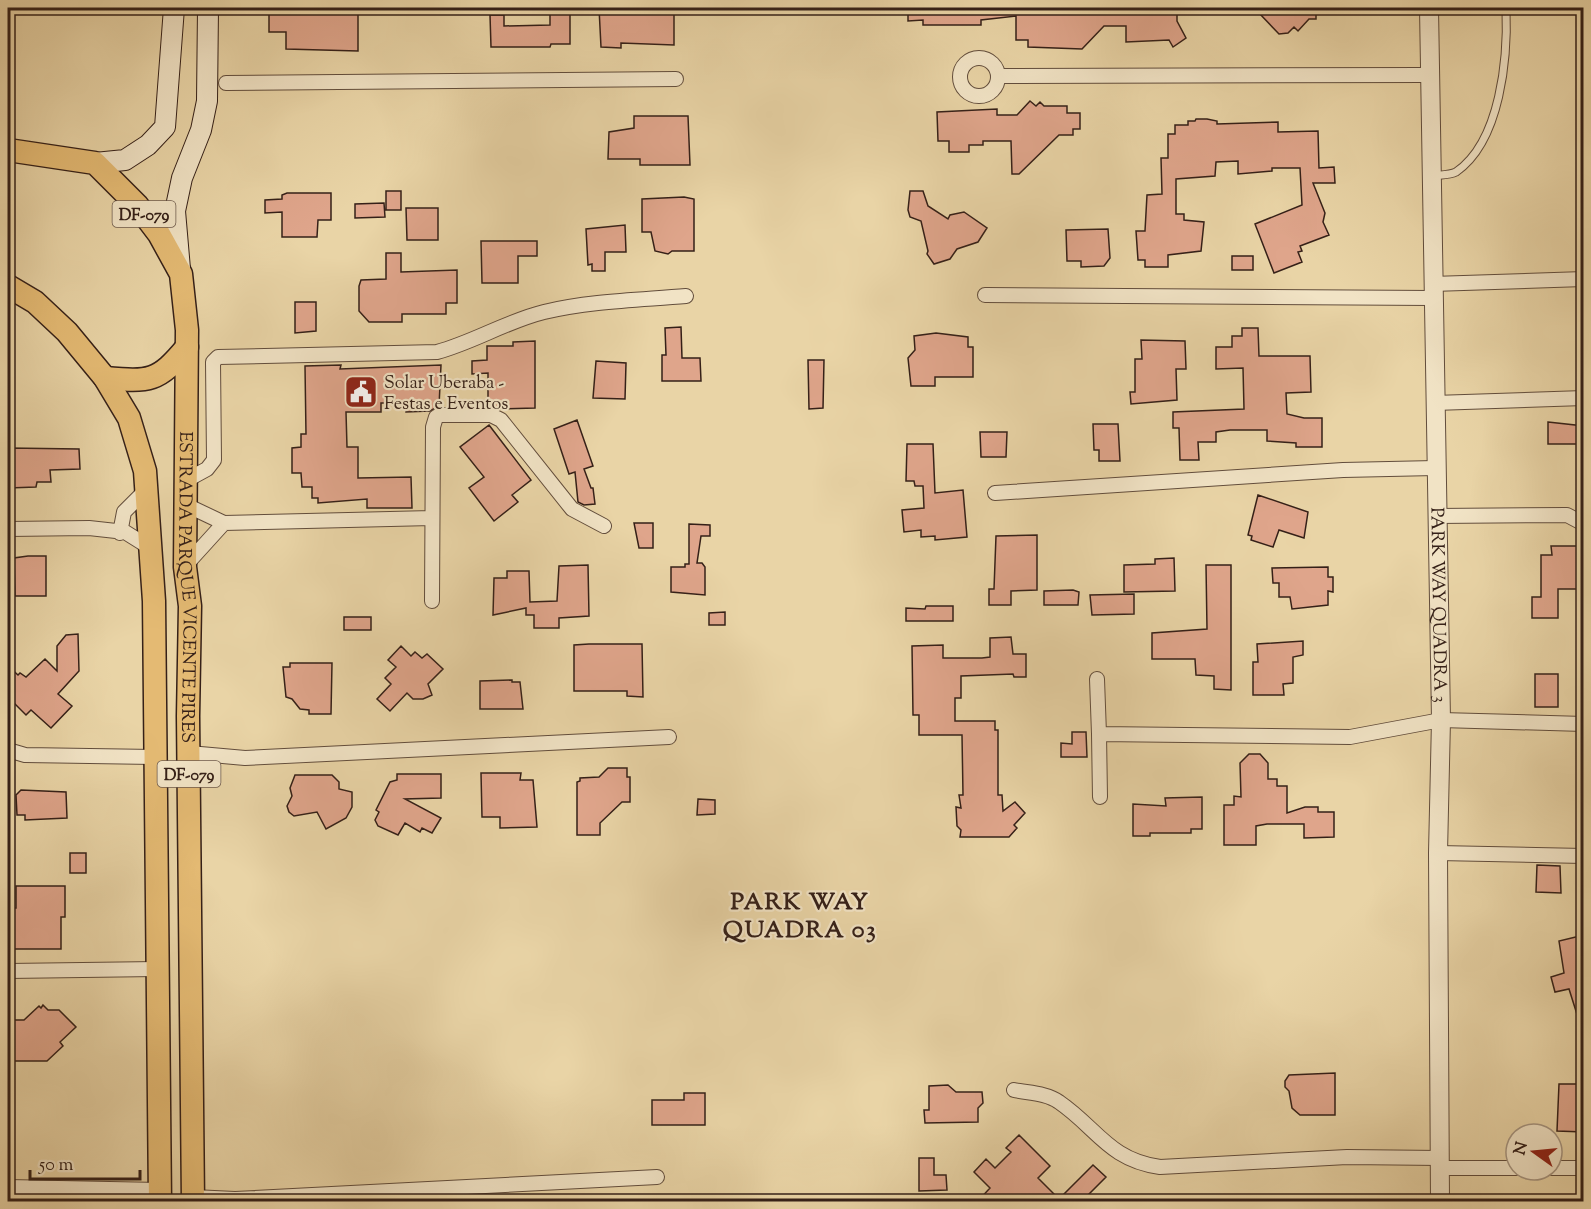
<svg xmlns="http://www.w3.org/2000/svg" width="1591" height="1209" font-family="'Sorts Mill Goudy',serif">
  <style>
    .building { fill: #dfa58b; stroke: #352018; stroke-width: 1.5 }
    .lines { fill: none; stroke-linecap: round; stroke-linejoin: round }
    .service-casing { stroke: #624d3c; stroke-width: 9 }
    .minor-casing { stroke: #624d3c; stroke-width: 16 }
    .tertiary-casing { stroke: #624d3c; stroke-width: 20 }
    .secondary-casing { stroke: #352018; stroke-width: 22 }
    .primary-casing { stroke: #352018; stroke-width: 25 }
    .service { stroke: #f1e3c5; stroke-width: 7 }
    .minor { stroke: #f1e3c5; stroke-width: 14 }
    .tertiary { stroke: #f1e3c5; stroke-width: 18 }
    .secondary { stroke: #f1e3c5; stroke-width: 20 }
    .primary { stroke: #e4ba73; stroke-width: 22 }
    .labels { text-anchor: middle; stroke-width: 4.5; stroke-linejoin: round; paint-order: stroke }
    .shield { fill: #f1e3c5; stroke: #6d5a4c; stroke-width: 1.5 }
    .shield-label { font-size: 16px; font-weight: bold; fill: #352018 }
    .poi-label { font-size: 18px; fill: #352018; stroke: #f1e3c5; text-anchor: start }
    .street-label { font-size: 18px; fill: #352018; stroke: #f1e3c5 }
    .district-label { font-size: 24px; font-weight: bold; letter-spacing: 1.5px; fill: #352018; stroke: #f1e3c5 }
  </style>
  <rect width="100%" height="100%" fill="#e9d4a6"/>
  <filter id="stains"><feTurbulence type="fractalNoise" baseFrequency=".00333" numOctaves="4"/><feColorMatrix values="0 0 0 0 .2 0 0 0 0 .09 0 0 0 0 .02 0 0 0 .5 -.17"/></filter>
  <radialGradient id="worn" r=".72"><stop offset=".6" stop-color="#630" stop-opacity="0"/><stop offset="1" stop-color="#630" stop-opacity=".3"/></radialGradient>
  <!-- building -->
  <path class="building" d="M269,8H358V51L286,49V32H269Z
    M550,8H570V44H551L550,47H491L490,15H504V26L550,25Z
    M599,8H674V45L621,43V48L601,47Z
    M908,8H1171L1177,13V21L1186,38L1173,47L1169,40L1126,42V26H1104L1082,49L1028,47V40H1016V16L981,20V25H923V20L908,21Z
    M1264,8H1316V19H1309L1298,31L1294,27L1288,33L1279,34L1259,13Z
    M1030,101L1036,106L1040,102L1044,106H1067V113H1080V129H1073V135H1059L1019,174H1012L1011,141H983V145H969V152H949V141H938L937,112L997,109V115H1017Z
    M634,116H688L690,165H640V159H608L609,132L634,128Z
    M1196,119H1207L1217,121V124L1278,122V132L1318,131L1319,168L1334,167L1335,183H1313L1325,213L1323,222L1329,235L1300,246L1302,251L1298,252L1302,262L1274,273L1255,224L1302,205L1300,168H1272V171L1238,174V161L1216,162L1215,176L1176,179V214H1184V220L1204,222L1201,251L1168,255V267H1145V260H1138L1136,231H1145L1147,195L1162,194L1161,158H1168V134H1175V125H1188V121H1195Z
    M386,191H401V210H386Z
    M910,191H923L928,206L948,219L950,215L964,212L987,228L978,242L957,249L950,259L934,264L927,254L928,251L921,221L910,217L908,210Z
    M287,193H331V220H318L317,237H282V212L265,213V200L282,199V195Z
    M684,197L694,199V251H672L668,254L655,251L651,232H642V199Z
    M384,203L385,217L355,218V204Z
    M406,208H438V240H407Z
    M625,225L626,252H605V271H592V264L588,265L586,229Z
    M1108,229L1110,258L1104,266L1081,267V261H1067L1066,230Z
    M481,241H537V256H518V283H482Z
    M386,253H401V272L457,270V303H446V314H402V322H369L359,311V286L361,280L386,279Z
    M1232,256H1253V270H1232Z
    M295,302H316V331L295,333Z
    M681,327L682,358H700L701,381H662V355H666L665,328Z
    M1242,328H1258L1259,356H1310L1311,392L1286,393L1287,414L1304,418H1322V447H1296V443L1267,441V430H1230L1216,432V442H1198L1199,460H1180L1179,428H1173V412L1244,409L1243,368L1216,369V347H1232V336H1242Z
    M936,333L968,337V347H973V377H935V386H911L908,358L915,350L914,336Z
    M1141,340L1185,341L1186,369H1176L1177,400L1131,404L1130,392H1135V359H1142Z
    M535,341V408L499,409L488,406V373L472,374V361L487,360V346H513V342Z
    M808,360H824L823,408L809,409Z
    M596,361L626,363L625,399L593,398Z
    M341,365L340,369L441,365L439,406L430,411L406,412V403H381V412H346L347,447H358V478L411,477L412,508H367V499L318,503V498H312V487H302L301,473H292V448L301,447V434H306L305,366Z
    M577,420L593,466L584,469L591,488H593L595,504L584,505L578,502L575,472L569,474L554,429Z
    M1548,422L1584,426V444H1548Z
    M1093,424H1118L1120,461H1099V450H1094Z
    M489,425L531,480L512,495L518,502L494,521L469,488L484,477L460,447Z
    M980,432H1007L1006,457H981Z
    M907,444H933L935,493L963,490L967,537L935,540V536L921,537V530L904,532L902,510L924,508L923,486H915L914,481H906Z
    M8,448L79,449L80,469L50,470L51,482H37L36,487L8,488Z
    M1258,495L1308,512L1304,538L1279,530L1273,547L1251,540L1252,536L1248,535Z
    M634,523H653V548H639Z
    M689,524L710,525V536H701L697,563H702L705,567V595L671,592V567H685V564H689Z
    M1037,535V590L1011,591V605H989V589H994L996,536Z
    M1551,546H1580V557H1584V589H1558V618H1532V597H1541V555H1552Z
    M28,556H46V596H15L14,558Z
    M1174,558L1175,591L1124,592V565L1155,564V559Z
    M588,565L589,616L559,618V628H534V615H526V608L493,615L494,578H507V571H529L530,602L557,601L559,566Z
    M1206,565H1231V690L1214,689V676L1196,675L1195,659H1152V633L1207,629Z
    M1328,567V577H1333V592L1328,591V605L1292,609L1290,597H1279V583H1273L1272,568Z
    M1073,590L1079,592L1078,605H1044V591Z
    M1134,594V614L1092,615L1090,595Z
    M926,606H953V621H906V608L925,609Z
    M725,612V625H709V613Z
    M344,617H371V630H344Z
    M78,634L79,671L58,694L72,706L51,728L31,710L26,715L8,697V666L18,675L20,673L26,677L45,659L57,671V646L66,635Z
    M1011,637L1013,654H1026V677H1014L1013,674L961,676V698H955V721H995V730H998V795H1002L1003,811L1015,802L1025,813L1014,825L1017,828L1009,837H960L961,830L957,826L956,807L961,808L959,795H963L962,735H919V715H913L912,646L943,645V658H982L990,657V638Z
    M1303,641V655L1293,657V683L1283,684L1284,695H1253V662H1258L1257,644Z
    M589,644H642L643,697L627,696V691H574V645Z
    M401,646L411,656L415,652L422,658L427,654L443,669L428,684L432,695L423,699H413L407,693L390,711L377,699L391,684L385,678L396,667L388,660Z
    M290,663H332L331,714H309V710L300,709L292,699L286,697L283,667H290Z
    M1535,674H1558V707H1535Z
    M512,680V682H520L523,709H480V681Z
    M1072,732H1086L1087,757H1061V743L1072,744Z
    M1249,754H1260L1268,763V779H1277V786H1287V813L1305,807H1318V812H1334V837L1304,838V824H1267L1256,826V845H1224V805H1234V796L1241,797L1240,763Z
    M608,768H627V777H630V802H622L600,823V835H577V782L580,781V778L599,777Z
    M481,773H521L520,780H533L537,827L500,828V817H482Z
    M397,774H441V798L405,799L441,818L432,833L422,828L420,832L405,823L398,835L378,826L375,820L379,812L376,810L390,782L397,780Z
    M295,775H332L339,782V789L352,792V807L346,818L326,829L317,812L294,816L289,812L287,806L292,796L290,788Z
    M21,790L66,792L67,818L25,820V815H17L16,795Z
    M1202,797V829H1191V833H1150V836H1133V804L1166,806L1165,798Z
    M698,799L715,800V814L697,815Z
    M70,853H86V873H70Z
    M1537,865L1560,866L1561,893L1536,892Z
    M16,886H65V917H61V949H8V908H16Z
    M1584,935V1026L1581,1027L1569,989L1555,992L1551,977L1564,973L1559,941Z
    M43,1005L48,1010H59L76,1027L60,1042L63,1046L47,1061H8V1020H24L39,1006L41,1008Z
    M1335,1073V1115H1300L1292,1108L1289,1091L1285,1087V1081L1289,1075Z
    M1559,1084H1584V1132L1557,1131Z
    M948,1085L956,1092H982L983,1103L978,1108V1122L925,1123L924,1110H929V1086Z
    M684,1093H705V1125H652V1100H684Z
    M1019,1135L1050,1166L1038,1178L1059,1199L1093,1165L1106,1177L1081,1202H977L990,1188L974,1172L986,1159L995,1168L1011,1152L1006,1148Z
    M919,1158H934V1175H946L947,1190L919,1191Z"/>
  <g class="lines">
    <!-- service casing -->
    <g class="service-casing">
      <path id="service" d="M1433,176C1440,175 1450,175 1456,172C1501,141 1508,57 1506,8"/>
    </g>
    <!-- minor casing -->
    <g class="minor-casing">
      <path id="minor" d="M960 77a19 19 0 1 1 38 0a19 19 0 1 1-38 0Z
        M998,76L1429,75
        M226,83L676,79
        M1432,284L1584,279
        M985,295L1432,298
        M1434,403L1584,398
        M185,481L207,469L214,460L213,362L218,357L437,352C474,342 507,321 544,312C590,301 639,300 686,296
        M995,493L1343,470L1435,468
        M184,504L224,523L432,518
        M1436,516L1567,515L1584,524
        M8,529L89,528L125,532L149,547
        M120,533L124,512L147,489
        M185,566L224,523
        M432,601L433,427L436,417L440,415H491L501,420L572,509L604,526
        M1097,679L1099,734L1350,737L1441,720L1584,724
        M1099,734L1100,797
        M8,750L25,755L154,757
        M189,753L245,758L669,737
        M1438,853L1584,856
        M8,971L157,969
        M1014,1090C1028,1093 1047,1093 1059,1102C1097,1128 1109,1160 1160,1167L1347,1157L1440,1158
        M1440,1168H1516
        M1552,1168H1584
        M8,1187L160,1190
        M193,1197L235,1199L657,1177"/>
    </g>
    <!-- tertiary casing -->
    <g class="tertiary-casing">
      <g id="tertiary">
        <path id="s1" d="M1429,8L1441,720L1438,853L1440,1202"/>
      </g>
    </g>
    <!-- secondary casing -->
    <g class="secondary-casing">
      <path id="secondary" d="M95,163L125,160L148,145L165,127L174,8
        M180,269L175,211L182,178L201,130L207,101L208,8"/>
    </g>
    <!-- primary casing -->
    <g class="primary-casing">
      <g id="primary">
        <path id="s2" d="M8,150L95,163L137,205L159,234L181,274L187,330L185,567L190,606L188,716L193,1202"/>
        <path d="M8,286L35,302L67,332L105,378L129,418L145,471L154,601L160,1202"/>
        <path d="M105,378C150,382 158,382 187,347"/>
      </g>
    </g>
    <!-- service -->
    <use href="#service" class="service"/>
    <!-- minor -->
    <use href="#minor" class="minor"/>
    <!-- tertiary -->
    <use href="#tertiary" class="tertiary"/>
    <!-- secondary -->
    <use href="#secondary" class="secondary"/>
    <!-- primary -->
    <use href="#primary" class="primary"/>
  </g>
  <!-- icons -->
  <defs>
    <g id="civic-square" transform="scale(1.725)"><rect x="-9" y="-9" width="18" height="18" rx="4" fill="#8f2418" stroke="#f1e3c5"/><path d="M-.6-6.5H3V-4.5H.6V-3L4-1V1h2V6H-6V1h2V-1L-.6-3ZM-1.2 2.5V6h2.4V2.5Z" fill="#fff"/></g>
  </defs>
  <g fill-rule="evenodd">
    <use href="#civic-square" x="361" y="392"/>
  </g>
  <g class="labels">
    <!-- shield labels -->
    <g class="shield">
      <rect x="112.5" y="201" width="63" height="26" rx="4.5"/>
      <rect x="157.5" y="761" width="63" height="26" rx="4.5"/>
    </g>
    <g class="shield-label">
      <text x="144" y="220">DF-079</text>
      <text x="189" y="780">DF-079</text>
    </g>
    <!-- poi labels -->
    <g class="poi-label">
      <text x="384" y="388">Solar Uberaba -<tspan x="384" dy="21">Festas e Eventos</tspan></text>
    </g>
    <!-- street labels -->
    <g class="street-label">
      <text dy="6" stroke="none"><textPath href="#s2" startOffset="543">ESTRADA PARQUE VICENTE PIRES</textPath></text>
      <text dy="6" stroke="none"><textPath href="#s1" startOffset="597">PARK WAY QUADRA 3</textPath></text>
    </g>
    <!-- district labels -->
    <g class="district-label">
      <text x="800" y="909">PARK WAY<tspan x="800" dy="28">QUADRA 03</tspan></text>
    </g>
  </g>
  <!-- margin -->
  <rect width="1591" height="1209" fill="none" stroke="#e9d4a6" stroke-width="30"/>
  <rect x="9" y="9" width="1573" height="1191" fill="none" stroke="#352018" stroke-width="3"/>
  <rect x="15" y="15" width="1561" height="1179" fill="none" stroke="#352018" stroke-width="1.5"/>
  <!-- north arrow -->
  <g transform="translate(1534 1152) rotate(285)"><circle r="28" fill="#f1e3c5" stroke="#a69580" stroke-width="1.5"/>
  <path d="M0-4.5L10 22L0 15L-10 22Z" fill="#8f2418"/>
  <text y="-9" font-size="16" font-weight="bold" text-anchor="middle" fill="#352018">N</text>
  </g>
  <!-- scale -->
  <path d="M30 1170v9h110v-9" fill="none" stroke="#352018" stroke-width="3"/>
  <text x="39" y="1170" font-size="18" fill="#352018" stroke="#f1e3c5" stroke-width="4.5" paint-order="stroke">50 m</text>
  <rect width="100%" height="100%" filter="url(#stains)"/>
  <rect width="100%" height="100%" fill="url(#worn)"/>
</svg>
